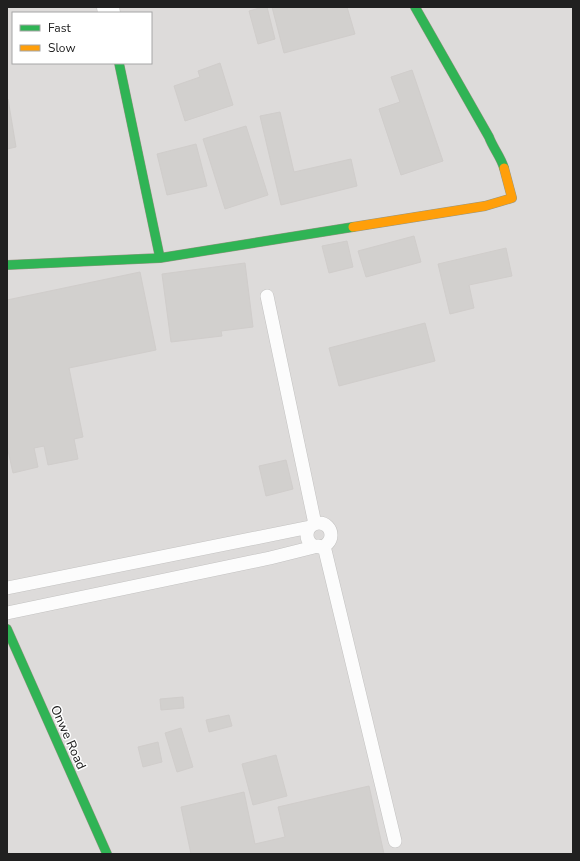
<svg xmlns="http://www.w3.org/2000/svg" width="580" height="861" font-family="'Nunito Sans',sans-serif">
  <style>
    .residential { fill: #dddbda; fill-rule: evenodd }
    .building { fill: #d2d0ce; stroke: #d0cdcb }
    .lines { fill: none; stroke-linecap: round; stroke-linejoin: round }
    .lane-casing { stroke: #c3c2c1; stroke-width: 14 }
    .street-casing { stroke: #c3c2c1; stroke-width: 23 }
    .fast-casing { stroke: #959582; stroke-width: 10 }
    .slow-casing { stroke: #959582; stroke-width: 10 }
    .lane { stroke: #fcfcfc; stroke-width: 13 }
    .street { stroke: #fcfcfc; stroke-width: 22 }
    .fast { stroke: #30b455; stroke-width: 9 }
    .slow { stroke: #ff9f0a; stroke-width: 9 }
    .labels { text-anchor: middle; stroke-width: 3; stroke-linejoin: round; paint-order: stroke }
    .street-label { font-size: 13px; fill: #202020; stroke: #fff }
  </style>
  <rect width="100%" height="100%" fill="#edebe9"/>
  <!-- residential -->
  <path class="residential" d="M7,7H573V854H7ZM13,13H151V63H13Z"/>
  <!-- building -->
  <path class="building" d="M263,7H267L275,39L258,44L249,11Z
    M272,7H347L355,34L284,53Z
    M220,63L233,105L185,121L174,86L200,77L198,71Z
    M412,70L443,161L401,175L379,109L400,102L391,77Z
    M7,99H8L16,147L7,149Z
    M280,112L294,172L351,159L357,186L281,205L260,116Z
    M246,126L268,195L225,209L203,139Z
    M196,144L207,186L167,195L157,154Z
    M414,236L421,262L366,277L358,251Z
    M347,241L353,267L329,273L322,246Z
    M506,248L512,276L469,285L474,308L450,314L438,264Z
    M245,263L253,327L221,331L222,336L171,342L162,274Z
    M140,272L156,350L69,368L83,437L74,439L78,459L48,465L44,446L34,448L38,467L13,473L7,446V300Z
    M425,323L435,361L339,386L329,348Z
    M286,460L293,489L266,496L259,466Z
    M183,697L184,708L161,710L160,699Z
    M229,715L232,726L209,732L206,720Z
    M181,728L193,767L177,772L165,733Z
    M158,742L162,762L143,767L138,747Z
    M276,755L287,796L253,805L242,764Z
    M369,786L384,854H191L181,807L244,792L255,844L285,837L278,807Z"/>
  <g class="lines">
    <!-- lane casing -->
    <g class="lane-casing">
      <path id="lane" d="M267,296L315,524
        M307 535a12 12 0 1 1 24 0a12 12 0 1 1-24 0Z
        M324,546L395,841
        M7,588L310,527
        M7,613L270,558L318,546"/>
    </g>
    <!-- street casing -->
    <g class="street-casing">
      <path id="street" d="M108,7L109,13"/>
    </g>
    <!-- fast casing -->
    <g class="fast-casing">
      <path id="fast" d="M415,7L489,137C493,148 501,157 504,168
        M119,63L160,258
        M7,265L160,258L353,227
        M7,629L107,854"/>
    </g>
    <!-- slow casing -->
    <g class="slow-casing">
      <path id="slow" d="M353,227L485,206L512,198L504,168"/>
    </g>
    <!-- lane -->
    <use href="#lane" class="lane"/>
    <!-- street -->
    <use href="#street" class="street"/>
    <!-- fast -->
    <use href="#fast" class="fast"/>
    <!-- slow -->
    <use href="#slow" class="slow"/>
  </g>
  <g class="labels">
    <!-- street labels -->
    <g class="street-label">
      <text transform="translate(69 737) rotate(66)" y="5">Onwe Road</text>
    </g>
  </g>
  <!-- border -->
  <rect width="580" height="861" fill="none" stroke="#202020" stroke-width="16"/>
  <!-- legend -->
  <rect x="12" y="12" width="140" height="52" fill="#ffffff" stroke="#a6a6a6"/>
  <rect x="20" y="25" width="20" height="6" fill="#30b455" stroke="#a6a6a6"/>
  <text x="48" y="32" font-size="12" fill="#202020">Fast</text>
  <rect x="20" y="45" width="20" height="6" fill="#ff9f0a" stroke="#a6a6a6"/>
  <text x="48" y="52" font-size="12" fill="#202020">Slow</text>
</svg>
